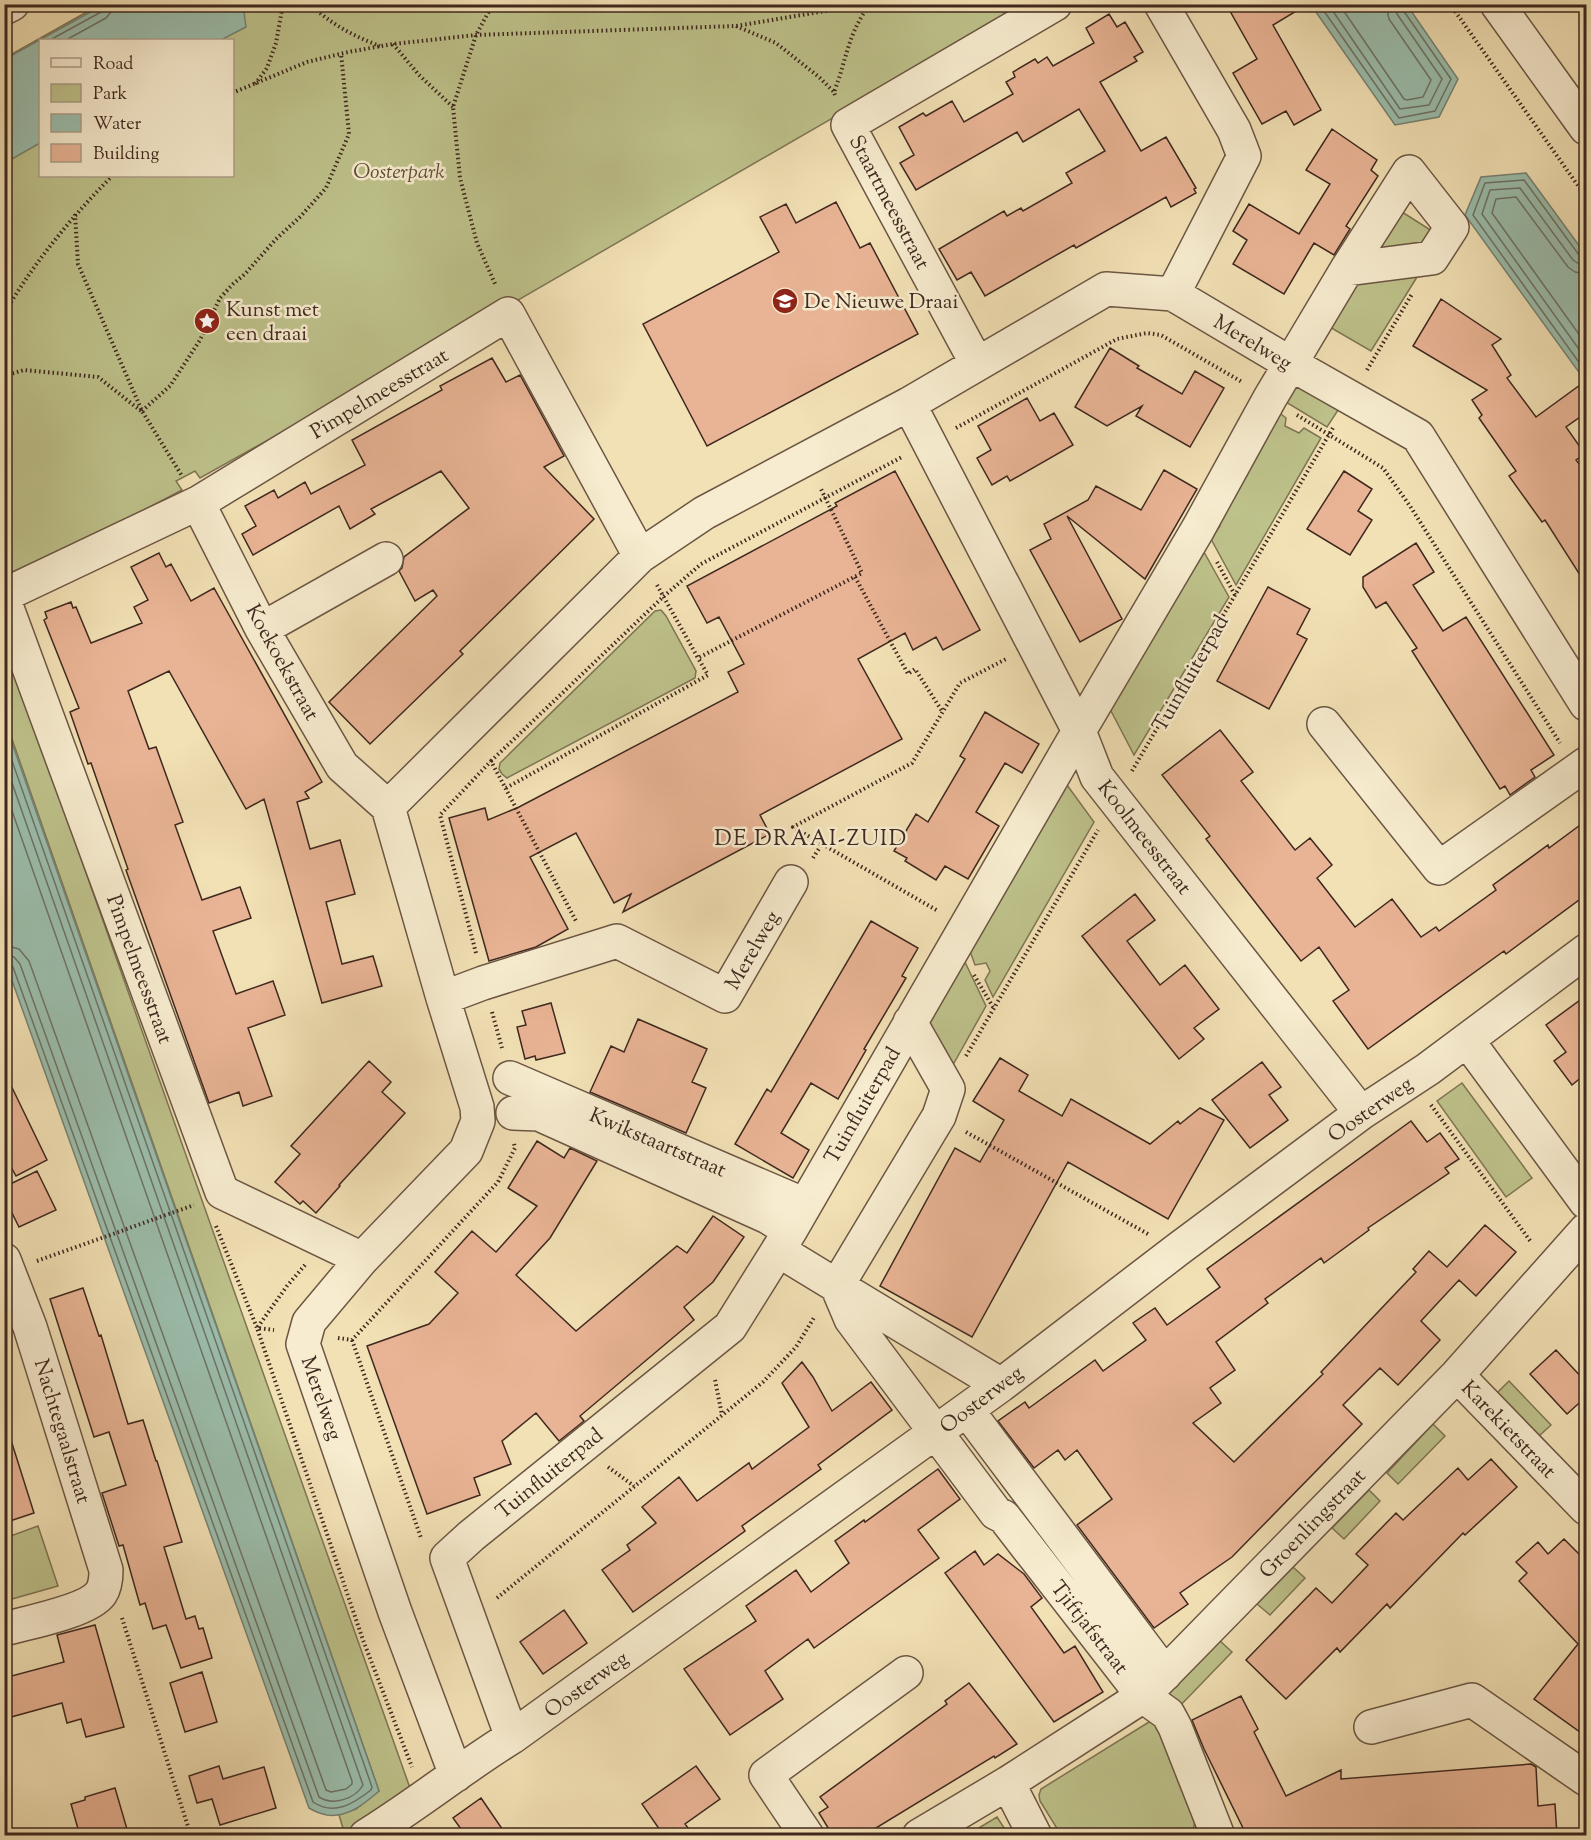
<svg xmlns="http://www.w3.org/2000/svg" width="1591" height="1840" font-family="'Sorts Mill Goudy',serif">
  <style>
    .green { fill: #bec28b; stroke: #7e7555; stroke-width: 1.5; fill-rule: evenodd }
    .water { fill: #9bbead; stroke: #768274; stroke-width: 1.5 }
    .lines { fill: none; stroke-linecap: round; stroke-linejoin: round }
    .shore { stroke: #6d7366; stroke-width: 1.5 }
    .building { fill: #e9b495; stroke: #3f281f; stroke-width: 1.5 }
    .minor-casing { stroke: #6c5644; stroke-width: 36 }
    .path { stroke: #3f281f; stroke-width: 4; stroke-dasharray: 1.5 3; stroke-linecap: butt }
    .minor { stroke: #f7eccf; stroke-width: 33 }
    .labels { text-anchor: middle; stroke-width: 5; stroke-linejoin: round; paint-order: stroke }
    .park-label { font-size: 21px; font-style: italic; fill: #5f4e3a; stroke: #f7eccf }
    .street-label { font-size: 21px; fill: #3f281f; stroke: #f7eccf }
    .poi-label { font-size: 21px; fill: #3f281f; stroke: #f7eccf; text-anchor: start }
    .neighbourhood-label { font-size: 22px; letter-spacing: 1.5px; fill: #3f281f; stroke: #f7eccf }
  </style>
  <rect width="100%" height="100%" fill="#f2e1b5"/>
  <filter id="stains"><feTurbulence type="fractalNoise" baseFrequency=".00333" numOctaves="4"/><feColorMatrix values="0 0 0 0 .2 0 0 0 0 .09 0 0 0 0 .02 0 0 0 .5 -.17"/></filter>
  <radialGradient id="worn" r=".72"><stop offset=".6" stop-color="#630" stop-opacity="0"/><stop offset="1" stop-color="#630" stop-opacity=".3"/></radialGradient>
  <!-- green -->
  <path class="green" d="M99,5H1028L506,307L200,478L195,471L176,481L182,490L5,583V58ZM40,40H232V176H40Z
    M1391,205L1440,236L1432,251L1354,265Z
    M1422,269L1371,351L1321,322L1345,281Z
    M1289,373L1342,404L1327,427L1276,396Z
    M1272,407L1286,418L1285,426L1299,433L1304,428L1321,438L1236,585L1211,539L1220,526L1214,509Z
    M1204,552L1229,597L1134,755L1110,709Z
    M661,610L666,616L696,671L695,678L507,778L502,774L499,769L500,763L655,611Z
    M4,641L410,1788L345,1835L339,1815L356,1809L379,1791L5,719Z
    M1067,785L1094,822L993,997L985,980L990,971L986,963L975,965L970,951Z
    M964,960L986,1006L954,1063L936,1051L927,1028Z
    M1462,1083L1532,1178L1506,1197L1437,1101Z
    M1509,1381L1551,1425L1539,1436L1497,1393Z
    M1433,1424L1445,1436L1398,1484L1387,1473Z
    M1369,1490L1380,1501L1344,1539L1332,1528Z
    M38,1526L58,1586L5,1601V1538Z
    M1293,1567L1305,1578L1270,1615L1257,1604Z
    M1219,1640L1232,1652L1175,1711L1167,1694Z
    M1154,1720L1159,1721L1195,1821L1193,1831L1186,1835H1061L1040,1801L1039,1795L1041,1789L1149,1722Z
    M997,1817L1006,1831L998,1835H967Z"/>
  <!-- water -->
  <path class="water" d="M103,5H243L246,27L221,40H40V143L5,163V59Z
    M1311,5H1407L1458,79L1439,117L1395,125Z
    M1526,173L1586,255V382L1465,215L1481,177Z
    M4,720L379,1791C365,1803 348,1818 327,1815C321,1814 314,1811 309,1808L5,961Z"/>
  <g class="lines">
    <!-- shore -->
    <path class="shore" d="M1319,4L1399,118L1435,111L1451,79L1403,10L1402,4
      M1328,4L1400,109L1429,105L1442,79L1397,14L1395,4
      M1339,4L1404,99L1407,100L1423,97L1431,80L1389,19L1386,4
      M50,40L101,12L104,9L105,4
      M66,40L106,18L111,12L112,4
      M1586,258L1579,255L1524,180L1485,183L1473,215L1586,372
      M1586,265L1579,264L1573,260L1520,188L1490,190L1482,214L1586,359
      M1586,274L1575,272L1568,267L1516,197L1496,199L1492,213L1586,344
      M4,738L372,1787L371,1790C353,1804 334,1816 313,1802L13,967L9,963L4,962
      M4,760L363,1785C355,1799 333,1806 319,1797L20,964L14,957L4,954
      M4,788L352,1781V1784L346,1789L331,1792L326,1790L29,961L19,949L4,945"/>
  </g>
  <!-- building -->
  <path class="building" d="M1226,4H1308L1273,25L1321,110L1294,125L1286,111L1262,124L1233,73L1257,59Z
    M1109,14L1117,27L1125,22L1143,52L1134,57L1137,61L1100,82L1141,151L1166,137L1196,188L1194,189L1196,193L1171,207L1166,197L1076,248L1074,245L985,296L971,272L957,280L939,249L1004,211L1007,216L1021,208L1023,211L1072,183L1066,173L1105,151L1079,109L1023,142L1017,132L916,190L900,163L914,155L899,127L923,113L926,116L952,101L964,122L1013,94L1006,82L1015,77L1013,72L1035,59L1038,63L1047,57L1053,66L1094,43L1086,28Z
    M1332,129L1377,160L1371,170L1378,176L1346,226L1350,229L1334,255L1314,243L1284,294L1233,264L1247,240L1233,231L1249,204L1299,234L1330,184L1306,170Z
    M836,202L860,248L870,243L918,334L707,446L643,324L779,252L760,217L786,204L796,223Z
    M1441,299L1501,339L1492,345L1511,375L1507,378L1536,417L1587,380V412L1566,427L1585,454L1576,460L1587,474V586L1545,520L1542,522L1509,476L1516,471L1479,418L1482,415L1472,400L1487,390L1413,346Z
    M1110,348L1139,366L1137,368L1182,394L1195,371L1224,388L1190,447L1136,416L1142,406L1107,426L1075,407Z
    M492,358L506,382L520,375L564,456L544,467L594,519L460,651L463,654L370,744L329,702L437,596L433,590L415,601L399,571L402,568L404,557L469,508L441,471L371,509L375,514L350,529L339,506L253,555L242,534L256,526L245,506L274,490L278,498L305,482L311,494L365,465L352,440L442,390L440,386Z
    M1027,398L1040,421L1054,413L1073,445L1010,481L1007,476L992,485L977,458L991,450L978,426Z
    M1164,470L1197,489L1145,579L1067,516L1122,619L1080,642L1030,550L1051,539L1044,524L1088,500L1096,486L1141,510Z
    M895,471L980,630L943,650L936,637L913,650L905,633L858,659L902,739L760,815L770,834L623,912L631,894L614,903L576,833L530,857L568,929L536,947L489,961L449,818L485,808L488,820L519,807L738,692L728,672L744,664L719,617L707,623L687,586L837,506L835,503Z
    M1344,471L1372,489L1358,511L1372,520L1350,555L1307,529Z
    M1416,543L1434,572L1413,585L1443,631L1466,617L1554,755L1531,770L1535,777L1510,795L1505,786L1500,789L1412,651L1417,648L1386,602L1376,608L1363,587V577Z
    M159,553L166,567L171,564L191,601L214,588L322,782L305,792L309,798L297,802L310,849L340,840L355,894L326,902L342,964L373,956L382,986L322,1003L264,799L246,809L169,671L128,691L149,749L156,747L183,822L175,825L202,900L240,887L251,918L213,931L236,994L273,981L285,1015L248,1028L272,1096L243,1106L239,1092L209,1103L126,870L128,869L91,763L88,764L70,712L79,708L44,620L47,618L45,612L71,602L73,608L76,607L91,643L142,623L134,607L148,600L131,567Z
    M1268,587L1310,609L1297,634L1307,639L1269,709L1217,681Z
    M985,712L1039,744L1022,773L1005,763L976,812L999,826L968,879L945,866L936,880L905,861L907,858L894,851L916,814L928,822L965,759L960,756Z
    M1220,730L1253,772L1241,781L1295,850L1310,838L1332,865L1317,878L1355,927L1392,899L1421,937L1436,927L1439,931L1496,890L1493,885L1548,845L1549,848L1587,820V894L1506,954L1504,951L1368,1049L1333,1001L1349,990L1319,947L1301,961L1206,839L1210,836L1162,775Z
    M1135,894L1155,920L1127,941L1160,985L1185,965L1219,1009L1194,1028L1204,1039L1179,1059L1082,936Z
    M871,921L918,948L902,976L906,978L864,1049L866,1050L838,1099L811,1083L781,1133L809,1150L793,1178L735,1144L767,1089L771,1092Z
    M1587,995V1080L1583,1076L1572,1085L1554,1061L1566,1052L1546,1025Z
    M551,1003L565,1053L536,1060L535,1056L525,1059L517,1027L526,1025L522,1011Z
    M638,1019L707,1049L692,1082L706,1088L686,1133L590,1092L611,1046L624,1052Z
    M1000,1058L1028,1075L1019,1091L1062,1116L1071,1099L1150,1144L1178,1121L1180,1124L1200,1108L1224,1120L1168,1219L1068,1162L972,1337L880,1286L955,1148L980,1162L1004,1120L973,1101Z
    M369,1061L391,1082L382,1092L405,1113L339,1185L340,1186L316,1213L303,1201L300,1204L275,1182L300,1154L291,1146Z
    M1262,1062L1281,1087L1269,1095L1288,1120L1250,1148L1212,1100Z
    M4,1071L47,1160L16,1176L4,1154Z
    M1411,1121L1427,1142L1440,1133L1459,1159L1445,1168L1449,1173L1368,1228L1369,1230L1324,1263L1321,1258L1265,1299L1268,1303L1216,1342L1235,1370L1210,1388L1221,1403L1193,1423L1234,1462L1323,1374L1321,1372L1416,1272L1413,1269L1429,1251L1447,1267L1485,1225L1516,1252L1476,1296L1459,1280L1421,1321L1440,1340L1398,1385L1380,1368L1343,1405L1362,1424L1232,1557L1180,1593L1188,1604L1154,1628L1077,1525L1112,1499L1077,1450L1065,1460L1058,1450L1034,1468L998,1421L1025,1402L1029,1408L1095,1360L1103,1371L1146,1340L1133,1323L1155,1308L1167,1325L1220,1287L1207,1269Z
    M537,1141L564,1158L570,1148L597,1161L550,1238L516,1275L576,1331L677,1246L687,1253L713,1216L744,1237L713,1282L684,1307L694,1320L580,1416L584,1421L559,1441L536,1413L502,1441L511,1464L474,1478L480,1495L427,1514L367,1346L429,1324L458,1293L435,1272L472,1231L496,1252L537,1206L508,1188Z
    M37,1171L56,1210L19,1227L4,1197V1187Z
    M83,1288L99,1336L101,1335L128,1424L143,1420L156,1461H157L182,1542L164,1547L186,1619L195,1616L199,1629L203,1628L212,1658L181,1668L166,1625L153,1629L145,1603L140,1605L123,1545L119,1546L102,1493L126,1485L109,1432L94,1437L50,1299Z
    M1556,1350L1587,1383V1396L1567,1414L1530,1374Z
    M802,1362L813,1377L832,1411L871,1382L892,1410L818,1465L821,1469L742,1526L745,1531L633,1612L602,1570L630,1550L627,1545L656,1523L642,1507L679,1477L697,1501L749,1463L752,1469L809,1427L782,1383Z
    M10,1437L34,1513L4,1523V1438Z
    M1491,1459L1517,1487L1465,1535L1463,1533L1390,1608L1387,1604L1340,1652L1337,1648L1286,1699L1246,1660L1316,1588L1332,1603L1368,1565L1356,1554L1396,1513L1403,1520L1458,1468L1468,1480Z
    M938,1469L960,1499L918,1530L939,1558L814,1648L808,1639L765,1671L783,1699L730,1735L684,1669L756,1621L746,1606L796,1570L811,1592L849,1563L835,1541L864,1520L865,1522Z
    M1564,1539L1587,1562V1737L1534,1699L1578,1644L1519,1581L1527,1573L1516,1562L1538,1542L1548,1554Z
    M975,1551L984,1565L998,1554L1024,1574L1042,1598L1031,1607L1064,1653L1075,1646L1103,1692L1054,1722L945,1573Z
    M564,1610L587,1643L543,1674L520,1642Z
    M95,1625L124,1727L86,1737L81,1719L67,1723L62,1703L4,1719V1678L64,1662L57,1635Z
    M202,1672L217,1722L185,1732L170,1683Z
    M969,1683L1017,1744L995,1758L994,1756L863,1836H833L819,1813L828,1807L820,1797L947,1704L945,1701Z
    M1241,1696L1258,1729L1254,1732L1286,1796L1341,1770V1779L1531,1764L1536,1767L1538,1806L1555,1804L1557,1836H1247L1204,1749L1192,1720Z
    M219,1766L223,1779L264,1767L276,1808L220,1825L212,1799L197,1803L189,1776Z
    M696,1766L720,1799L685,1824L694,1836H664L642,1804Z
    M115,1788L129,1836H80L71,1804L85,1800V1797Z
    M481,1798L507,1836H466L453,1818Z"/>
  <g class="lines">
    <!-- minor casing -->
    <g class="minor-casing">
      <path id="minor" d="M1161,4L1234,130L1244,156L1173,294
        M1497,4L1586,128
        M4,8L12,4
        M977,364L848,125L1055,4
        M909,404L1079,731L1097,777L1361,1113
        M198,503L262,629L342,766L388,807
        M4,595L198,503L508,314L640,556
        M4,600L222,1192L362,1259
        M262,629L386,559
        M1324,724L1439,868L1586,764
        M443,998L483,983L617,941L725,996L791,882
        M1467,1040L1586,1202
        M510,1078L805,1205
        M513,1113L539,1114L768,1217L790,1231
        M778,1250L837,1286L939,1116L948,1089L910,1022
        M4,1260L30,1327L106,1570C106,1578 105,1587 101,1593C89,1611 26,1623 4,1629
        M837,1286L851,1319L996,1513L1004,1517L1143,1696L1168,1714L1175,1727L1218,1836
        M837,1286L1001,1385
        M1457,1375L1586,1508
        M967,1410L1165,1674
        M1371,1727L1472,1700L1586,1779
        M512,1737L447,1558L471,1536L730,1327L790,1231L1079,731L1198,529L1270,398L1347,269L1409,172L1452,227L1432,258L1347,269
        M456,1775L395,1612L303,1344L309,1322L362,1259L466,1151L478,1121L477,1107L443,998L388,807L640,556L704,513L909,404L1106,289L1173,294L1291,364L1418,436L1586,704
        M1008,1783L1035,1836
        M366,1836C416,1805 462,1768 512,1737L1001,1385L1177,1250L1361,1113L1428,1069L1586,951
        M807,1836L766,1775L906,1673
        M919,1836L1008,1783L1143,1696L1457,1375L1586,1230"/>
    </g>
    <!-- path -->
    <path class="path" d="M310,4C329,23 355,37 380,46
      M493,4L476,35L453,107L460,178L477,243L496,286
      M1450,4L1586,197
      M736,26L776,43L819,77L834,92
      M393,44L419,75L453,107
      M255,84L267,68L276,43L283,4
      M232,93L307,62L348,52L393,44L476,35L736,26L826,11L855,4
      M835,95L834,92C847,59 847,35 870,4
      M75,214L78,264L142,411L182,476
      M4,314C34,262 71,218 112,176
      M1367,370L1412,294
      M4,376L24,370L98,377L141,411
      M142,411L170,386L200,340L220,298L233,284L245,274L276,239L300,217L326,188L349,134L341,53
      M1297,415L1383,468L1410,506L1560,743
      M956,428L1117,339L1147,333L1161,335L1242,382
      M1217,562L1235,595
      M855,577L908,674L915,669L942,711
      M657,585L698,658L862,573L820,487
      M491,761L663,597L701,564L902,457
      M1132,771L1334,426
      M506,788L708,675L698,658
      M822,844L938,911
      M813,858L822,844L793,827L912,763L960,683L1006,659
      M476,953L440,815L491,761L576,921
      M974,975L993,1007
      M492,1012L502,1048
      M966,1056L1098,830
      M1431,1105L1531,1242
      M966,1132L1148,1234
      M216,1226L257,1328L274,1330
      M37,1261L194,1205
      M305,1265L287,1286L257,1328L363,1640L412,1767
      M338,1338L352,1340L498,1182L515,1148L514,1144
      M352,1340L421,1538
      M715,1380L722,1415
      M608,1467L634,1486
      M497,1598L763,1382L796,1347L815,1316
      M122,1618L191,1836
      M279,1836L288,1833L294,1836"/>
    <!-- minor -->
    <use href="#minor" class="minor"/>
  </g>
  <!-- icons -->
  <defs>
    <g id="school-disc" transform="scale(1.35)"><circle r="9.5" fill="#8f2418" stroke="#f7eccf"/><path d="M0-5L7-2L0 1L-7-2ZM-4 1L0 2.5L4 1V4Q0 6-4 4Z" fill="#fff"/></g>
    <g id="sight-disc" transform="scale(1.35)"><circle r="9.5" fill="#8f2418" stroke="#f7eccf"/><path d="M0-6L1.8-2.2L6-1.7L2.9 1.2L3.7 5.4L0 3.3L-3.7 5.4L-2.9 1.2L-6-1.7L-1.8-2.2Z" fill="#fff"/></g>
  </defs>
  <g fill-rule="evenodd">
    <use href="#school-disc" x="785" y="301"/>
    <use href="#sight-disc" x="207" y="321"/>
  </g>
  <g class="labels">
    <!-- park labels -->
    <g class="park-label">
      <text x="399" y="178">Oosterpark</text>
    </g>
    <!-- street labels -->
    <g class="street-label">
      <text transform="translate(890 202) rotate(62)" y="7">Staartmeesstraat</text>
      <text transform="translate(1253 342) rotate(31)" y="7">Merelweg</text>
      <text transform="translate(379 393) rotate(-31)" y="7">Pimpelmeesstraat</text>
      <text transform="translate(283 662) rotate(61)" y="7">Koekoekstraat</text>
      <text transform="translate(1190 673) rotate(-60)" y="7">Tuinfluiterpad</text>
      <text transform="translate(1145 837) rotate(52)" y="7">Koolmeesstraat</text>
      <text transform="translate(752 950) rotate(-60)" y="7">Merelweg</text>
      <text transform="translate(140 969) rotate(70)" y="7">Pimpelmeesstraat</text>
      <text transform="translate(862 1105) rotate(-60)" y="7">Tuinfluiterpad</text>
      <text transform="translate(1370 1109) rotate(-35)" y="7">Oosterweg</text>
      <text transform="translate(658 1142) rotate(23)" y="7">Kwikstaartstraat</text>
      <text transform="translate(322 1398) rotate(71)" y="7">Merelweg</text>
      <text transform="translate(981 1399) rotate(-37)" y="7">Oosterweg</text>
      <text transform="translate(1509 1429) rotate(46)" y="7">Karekietstraat</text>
      <text transform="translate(63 1431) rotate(73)" y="7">Nachtegaalstraat</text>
      <text transform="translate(549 1473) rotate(-39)" y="7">Tuinfluiterpad</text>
      <text transform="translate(1312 1523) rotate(-46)" y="7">Groenlingstraat</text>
      <text transform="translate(1090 1627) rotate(52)" y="7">Tjiftjafstraat</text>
      <text transform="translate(586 1684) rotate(-36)" y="7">Oosterweg</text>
    </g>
    <!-- poi labels -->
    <g class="poi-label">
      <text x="804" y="308">De Nieuwe Draai</text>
      <text x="226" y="316">Kunst met<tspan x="226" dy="24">een draai</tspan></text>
    </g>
    <!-- neighbourhood labels -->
    <g class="neighbourhood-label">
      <text x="811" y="845">DE DRAAI-ZUID</text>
    </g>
  </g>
  <!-- margin -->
  <rect width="1591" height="1840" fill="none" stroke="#f2e1b5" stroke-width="24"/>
  <rect x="6" y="6" width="1579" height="1828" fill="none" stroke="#3f281f" stroke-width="3"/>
  <rect x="12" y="12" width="1567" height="1816" fill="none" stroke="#3f281f" stroke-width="1.5"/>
  <!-- legend -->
  <rect x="39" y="39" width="195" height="138" fill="#f7eccf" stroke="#ad9e89" stroke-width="1.5"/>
  <rect x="51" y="58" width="30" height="9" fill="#f7eccf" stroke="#ad9e89" stroke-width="1.5"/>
  <text x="93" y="69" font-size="18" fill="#3f281f">Road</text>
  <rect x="51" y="84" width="30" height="18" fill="#bec28b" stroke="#ad9e89" stroke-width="1.5"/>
  <text x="93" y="99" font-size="18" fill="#3f281f">Park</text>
  <rect x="51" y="114" width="30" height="18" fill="#9bbead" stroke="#ad9e89" stroke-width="1.5"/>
  <text x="93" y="129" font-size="18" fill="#3f281f">Water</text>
  <rect x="51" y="144" width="30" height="18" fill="#e9b495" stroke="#ad9e89" stroke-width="1.5"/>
  <text x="93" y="159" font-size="18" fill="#3f281f">Building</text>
  <rect width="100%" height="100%" filter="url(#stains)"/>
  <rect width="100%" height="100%" fill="url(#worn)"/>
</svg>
